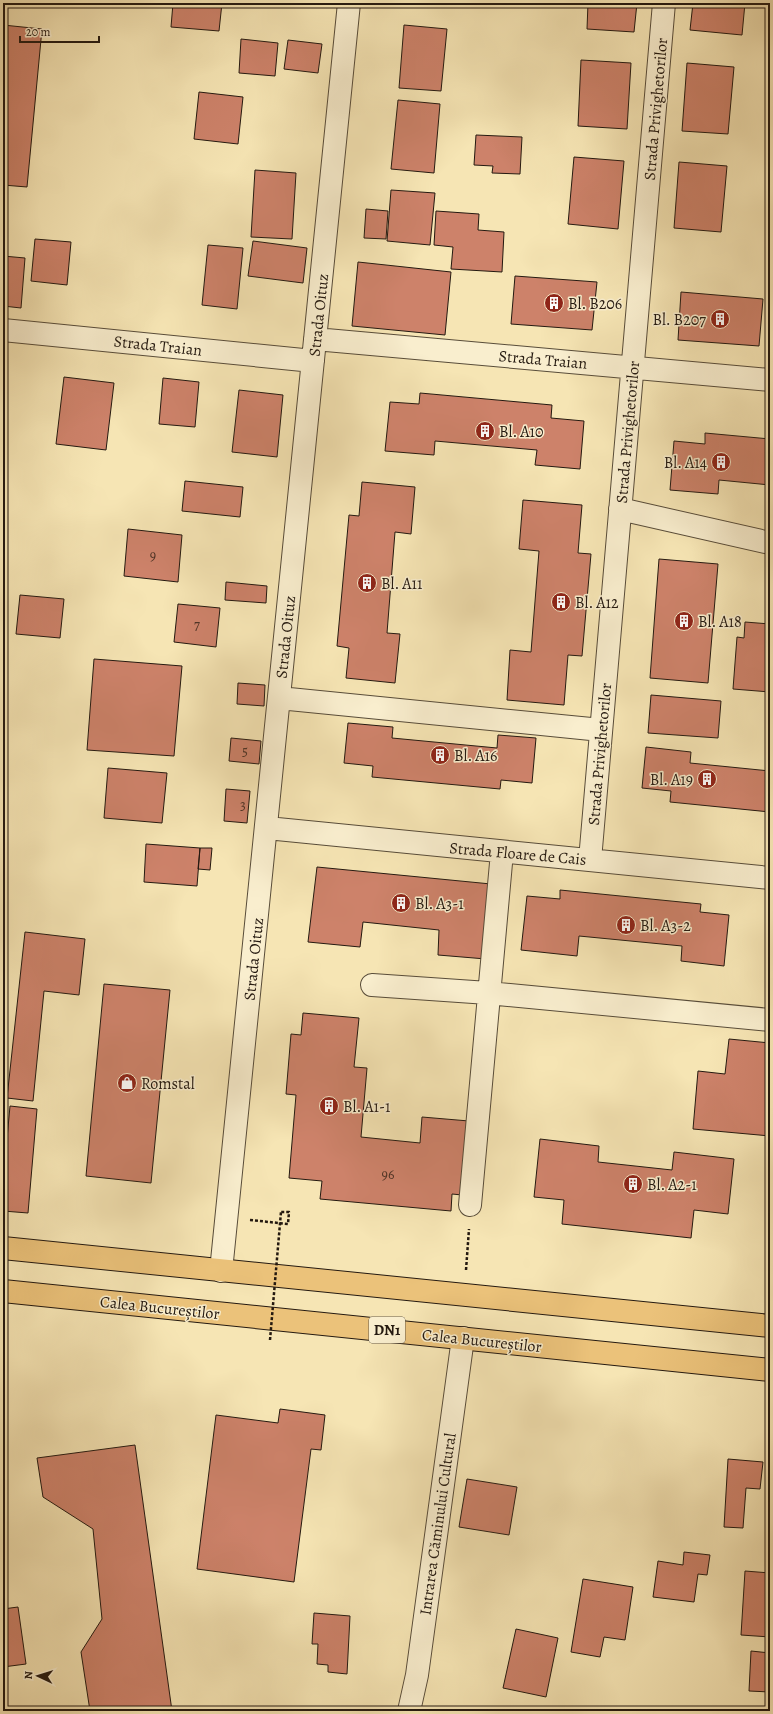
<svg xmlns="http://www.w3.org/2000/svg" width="773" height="1714" font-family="Alegreya,serif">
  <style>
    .building { fill: #cd826a; stroke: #241910 }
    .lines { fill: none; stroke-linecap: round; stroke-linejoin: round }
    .minor-casing { stroke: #584c39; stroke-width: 24 }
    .highway-casing { stroke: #241910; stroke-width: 24 }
    .path { stroke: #241910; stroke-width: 2.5; stroke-dasharray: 3 2; stroke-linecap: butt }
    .minor { stroke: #f9eece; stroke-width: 22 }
    .highway { stroke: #ebc27a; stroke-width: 22 }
    .path-bridge { stroke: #241910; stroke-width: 2.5; stroke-dasharray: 3 2; stroke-linecap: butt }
    .labels { text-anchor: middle; stroke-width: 3; stroke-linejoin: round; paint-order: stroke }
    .number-label { font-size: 14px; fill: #4e3326 }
    .shield { fill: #f9eece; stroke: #645949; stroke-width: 1 }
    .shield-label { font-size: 15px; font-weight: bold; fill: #241910 }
    .street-label { font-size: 16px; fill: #241910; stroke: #f9eece }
    .poi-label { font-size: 16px; fill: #241910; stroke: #f9eece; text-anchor: start }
  </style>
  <rect width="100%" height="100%" fill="#f6e5b4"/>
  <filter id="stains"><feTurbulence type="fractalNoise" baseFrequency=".005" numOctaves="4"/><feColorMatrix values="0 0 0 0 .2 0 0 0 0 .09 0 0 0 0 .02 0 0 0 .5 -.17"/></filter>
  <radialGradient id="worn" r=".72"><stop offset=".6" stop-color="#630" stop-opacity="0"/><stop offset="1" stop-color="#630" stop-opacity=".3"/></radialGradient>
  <!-- building -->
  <path class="building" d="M173,3H222L219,31L171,27Z
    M588,3H637L634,32L587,29Z
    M693,3H745L742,35L690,30Z
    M3,25L42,29L27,187L3,185Z
    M404,25L447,29L441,91L399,88Z
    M241,39L278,43L275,76L239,73Z
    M288,40L322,44L318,73L284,69Z
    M581,60L631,63L627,129L578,126Z
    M687,63L734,67L728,134L682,131Z
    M199,92L243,97L238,144L194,139Z
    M398,100L440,104L434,173L391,169Z
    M476,135L522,137L520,174L492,173L493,166L474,165Z
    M574,157L624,161L618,229L568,224Z
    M679,162L727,166L721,232L674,228Z
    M255,170L296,173L292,239L251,237Z
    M391,190L435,193L430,245L387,241Z
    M366,209L388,211L386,239L364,238Z
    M436,211L479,214L478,230L504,232L502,272L451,269L453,247L434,245Z
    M35,239L71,242L67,285L31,281Z
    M253,241L307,248L303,283L248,276Z
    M208,245L243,248L237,309L202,305Z
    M3,256L25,258L21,308L3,306Z
    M358,262L451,272L445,335L352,326Z
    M515,276L597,282L592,330L511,324Z
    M681,292L763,299L759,346L678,340Z
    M64,377L114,383L106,450L56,444Z
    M163,378L199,382L195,427L159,424Z
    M239,390L283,395L277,457L232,452Z
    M420,393L552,405L551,418L584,421L580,469L535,465L537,450L435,441L434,455L385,451L390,402L419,404Z
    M705,433L770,439V485L719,480L718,494L670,490L674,441L705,444Z
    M185,481L243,487L240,517L182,511Z
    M362,482L415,487L411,534L395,532L387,633L400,634L395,683L346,678L349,648L337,646L349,515L359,516Z
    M523,500L582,505L578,553L591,554L582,656L568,655L564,705L507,700L510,650L531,652L539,551L519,549Z
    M128,529L182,535L178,582L124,576Z
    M659,559L718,564L708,683L650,678Z
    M226,582L267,586L266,603L225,600Z
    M20,595L64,599L60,638L16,634Z
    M178,604L220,608L216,647L174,642Z
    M745,622L770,624V692L733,689L737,637L744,638Z
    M94,659L182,666L174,756L87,750Z
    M238,683L265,685L264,706L237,704Z
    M651,695L721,701L718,738L648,733Z
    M348,723L393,727L392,738L497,748L498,735L536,738L532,783L501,780L500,789L372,777L373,766L344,763Z
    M231,738L261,741L259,764L229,761Z
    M646,747L691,752L690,763L770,771V812L670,802L671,791L642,788Z
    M108,768L167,773L162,823L104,818Z
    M226,789L250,791L247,823L224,821Z
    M146,844L200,848L197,886L144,882Z
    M200,848H212L210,870L198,869Z
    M317,867L491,884L486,959L438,955L439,930L363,922L360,947L308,942Z
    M560,890L701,904L700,912L729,915L724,966L681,961L682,946L579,936L577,956L521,950L527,896L560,899Z
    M25,932L85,939L79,995L44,991L33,1101L7,1098Z
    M770,934V968H767Z
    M104,984L170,990L151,1183L86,1176Z
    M303,1013L359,1018L354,1067L367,1068L361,1137L420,1143L422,1117L469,1121L462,1195L452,1194L451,1211L320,1199L322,1181L289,1178L296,1095L286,1094L291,1034L301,1035Z
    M729,1039L770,1043V1136L693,1129L698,1071L725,1074Z
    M10,1106L37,1109L28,1213L3,1211V1183Z
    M540,1139L599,1146L598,1162L672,1170L674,1152L734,1159L728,1214L694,1210L691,1238L562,1224L564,1200L534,1197Z
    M280,1409L325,1415L321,1450L311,1449L294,1582L197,1569L216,1415L278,1423Z
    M135,1445L172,1711H90L81,1652L102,1619L93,1529L43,1497L37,1458Z
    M728,1459L763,1462L760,1489L746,1488L743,1528L724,1527Z
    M467,1479L517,1487L509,1535L459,1527Z
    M684,1552L710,1555L707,1575L698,1574L694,1602L653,1597L658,1561L683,1565Z
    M745,1571L770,1573V1637L741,1635Z
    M583,1579L633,1587L625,1640L604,1637L600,1657L571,1652Z
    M18,1607L26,1664L3,1667V1609Z
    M314,1613L350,1616L347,1674L328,1672V1665L317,1664L318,1644H312Z
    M516,1629L558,1638L546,1697L503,1688Z
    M751,1651L770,1653V1692L749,1691Z"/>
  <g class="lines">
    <!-- minor casing -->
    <g class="minor-casing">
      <path id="minor" d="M3,330L313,361
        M315,339L770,380
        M620,509L770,543
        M279,698L601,730
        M267,828C434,845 602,860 770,878
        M590,860L664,3
        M372,985L488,993L770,1020
        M470,1205L502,852
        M221,1271L349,3
        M409,1711L417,1675L463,1338"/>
    </g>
    <!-- highway casing -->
    <g class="highway-casing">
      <path id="highway" d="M3,1248L770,1326
        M3,1291L770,1370"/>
    </g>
    <!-- path -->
    <path class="path" d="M250,1220L288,1224L289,1212H281
      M466,1270L469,1229"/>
    <!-- minor -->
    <use href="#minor" class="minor"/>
    <!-- highway -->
    <use href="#highway" class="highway"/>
    <!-- path-bridge -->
    <path class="path-bridge" d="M270,1340L281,1212"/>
  </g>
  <!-- icons -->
  <defs>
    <g id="building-disc" transform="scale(1)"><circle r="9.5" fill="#8f2418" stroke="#f9eece"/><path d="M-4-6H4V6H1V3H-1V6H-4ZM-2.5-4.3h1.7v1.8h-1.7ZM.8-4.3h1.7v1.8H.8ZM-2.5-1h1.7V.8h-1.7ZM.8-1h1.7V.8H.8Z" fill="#fff"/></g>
    <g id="shop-disc" transform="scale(1)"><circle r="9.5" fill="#8f2418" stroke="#f9eece"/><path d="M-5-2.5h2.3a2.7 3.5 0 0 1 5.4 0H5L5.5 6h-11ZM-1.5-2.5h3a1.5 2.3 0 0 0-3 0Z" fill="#fff"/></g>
  </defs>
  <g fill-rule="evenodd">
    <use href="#building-disc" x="554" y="303"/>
    <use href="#building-disc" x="720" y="319"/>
    <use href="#building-disc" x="485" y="431"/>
    <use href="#building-disc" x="721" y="462"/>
    <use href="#building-disc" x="367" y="583"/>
    <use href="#building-disc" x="561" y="602"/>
    <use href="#building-disc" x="684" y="621"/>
    <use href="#building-disc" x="440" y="755"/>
    <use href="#building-disc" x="707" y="779"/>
    <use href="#building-disc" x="401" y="903"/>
    <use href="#building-disc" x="626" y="925"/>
    <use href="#shop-disc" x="127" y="1083"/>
    <use href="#building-disc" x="329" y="1106"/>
    <use href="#building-disc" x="633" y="1184"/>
  </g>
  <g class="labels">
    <!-- number labels -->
    <g class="number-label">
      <text x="153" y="560">9</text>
      <text x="197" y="630">7</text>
      <text x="245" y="756">5</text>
      <text x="243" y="810">3</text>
      <text x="388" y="1179">96</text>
    </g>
    <!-- shield labels -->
    <rect class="shield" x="369" y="1317" width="36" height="26" rx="3"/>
    <g class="shield-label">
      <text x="387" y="1335">DN1</text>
    </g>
    <!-- street labels -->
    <g class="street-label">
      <text transform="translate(655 109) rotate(-85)" y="6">Strada Privighetorilor</text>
      <text transform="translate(318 315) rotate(-84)" y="6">Strada Oituz</text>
      <text transform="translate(158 345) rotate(6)" y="6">Strada Traian</text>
      <text transform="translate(543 359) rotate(5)" y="6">Strada Traian</text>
      <text transform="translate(627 432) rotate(-85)" y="6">Strada Privighetorilor</text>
      <text transform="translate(285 637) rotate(-84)" y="6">Strada Oituz</text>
      <text transform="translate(599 754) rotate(-85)" y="6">Strada Privighetorilor</text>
      <text transform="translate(518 853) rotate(5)" y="6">Strada Floare de Cais</text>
      <text transform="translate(253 959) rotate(-84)" y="6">Strada Oituz</text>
      <text transform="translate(160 1307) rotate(6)" y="6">Calea Bucureștilor</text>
      <text transform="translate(482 1340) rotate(6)" y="6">Calea Bucureștilor</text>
      <text transform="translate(437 1524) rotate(-82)" y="6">Intrarea Căminului Cultural</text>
    </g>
    <!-- poi labels -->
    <g class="poi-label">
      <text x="568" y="309">Bl. B206</text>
      <text x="706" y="325" text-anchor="end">Bl. B207</text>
      <text x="499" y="437">Bl. A10</text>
      <text x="707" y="468" text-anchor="end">Bl. A14</text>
      <text x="381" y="589">Bl. A11</text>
      <text x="575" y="608">Bl. A12</text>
      <text x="698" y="627">Bl. A18</text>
      <text x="454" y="761">Bl. A16</text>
      <text x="693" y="785" text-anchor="end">Bl. A19</text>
      <text x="415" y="909">Bl. A3-1</text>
      <text x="640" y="931">Bl. A3-2</text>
      <text x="141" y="1089">Romstal</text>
      <text x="343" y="1112">Bl. A1-1</text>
      <text x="647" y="1190">Bl. A2-1</text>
    </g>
  </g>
  <!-- margin -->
  <rect width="773" height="1714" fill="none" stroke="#f6e5b4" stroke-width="16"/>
  <rect x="4" y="4" width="765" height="1706" fill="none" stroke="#241910" stroke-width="2"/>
  <rect x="8" y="8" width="757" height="1698" fill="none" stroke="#241910"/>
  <!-- north arrow -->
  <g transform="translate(38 1676) rotate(274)" stroke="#f9eece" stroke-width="3" paint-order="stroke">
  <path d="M0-3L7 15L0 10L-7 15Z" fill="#241910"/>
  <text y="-6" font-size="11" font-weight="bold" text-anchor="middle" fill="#241910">N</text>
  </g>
  <!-- scale -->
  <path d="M20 36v6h79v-6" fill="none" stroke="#241910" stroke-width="2"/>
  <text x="26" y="36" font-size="12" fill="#241910" stroke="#f9eece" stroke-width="3" paint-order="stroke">20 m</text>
  <rect width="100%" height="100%" filter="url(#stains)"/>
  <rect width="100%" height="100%" fill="url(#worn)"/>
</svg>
